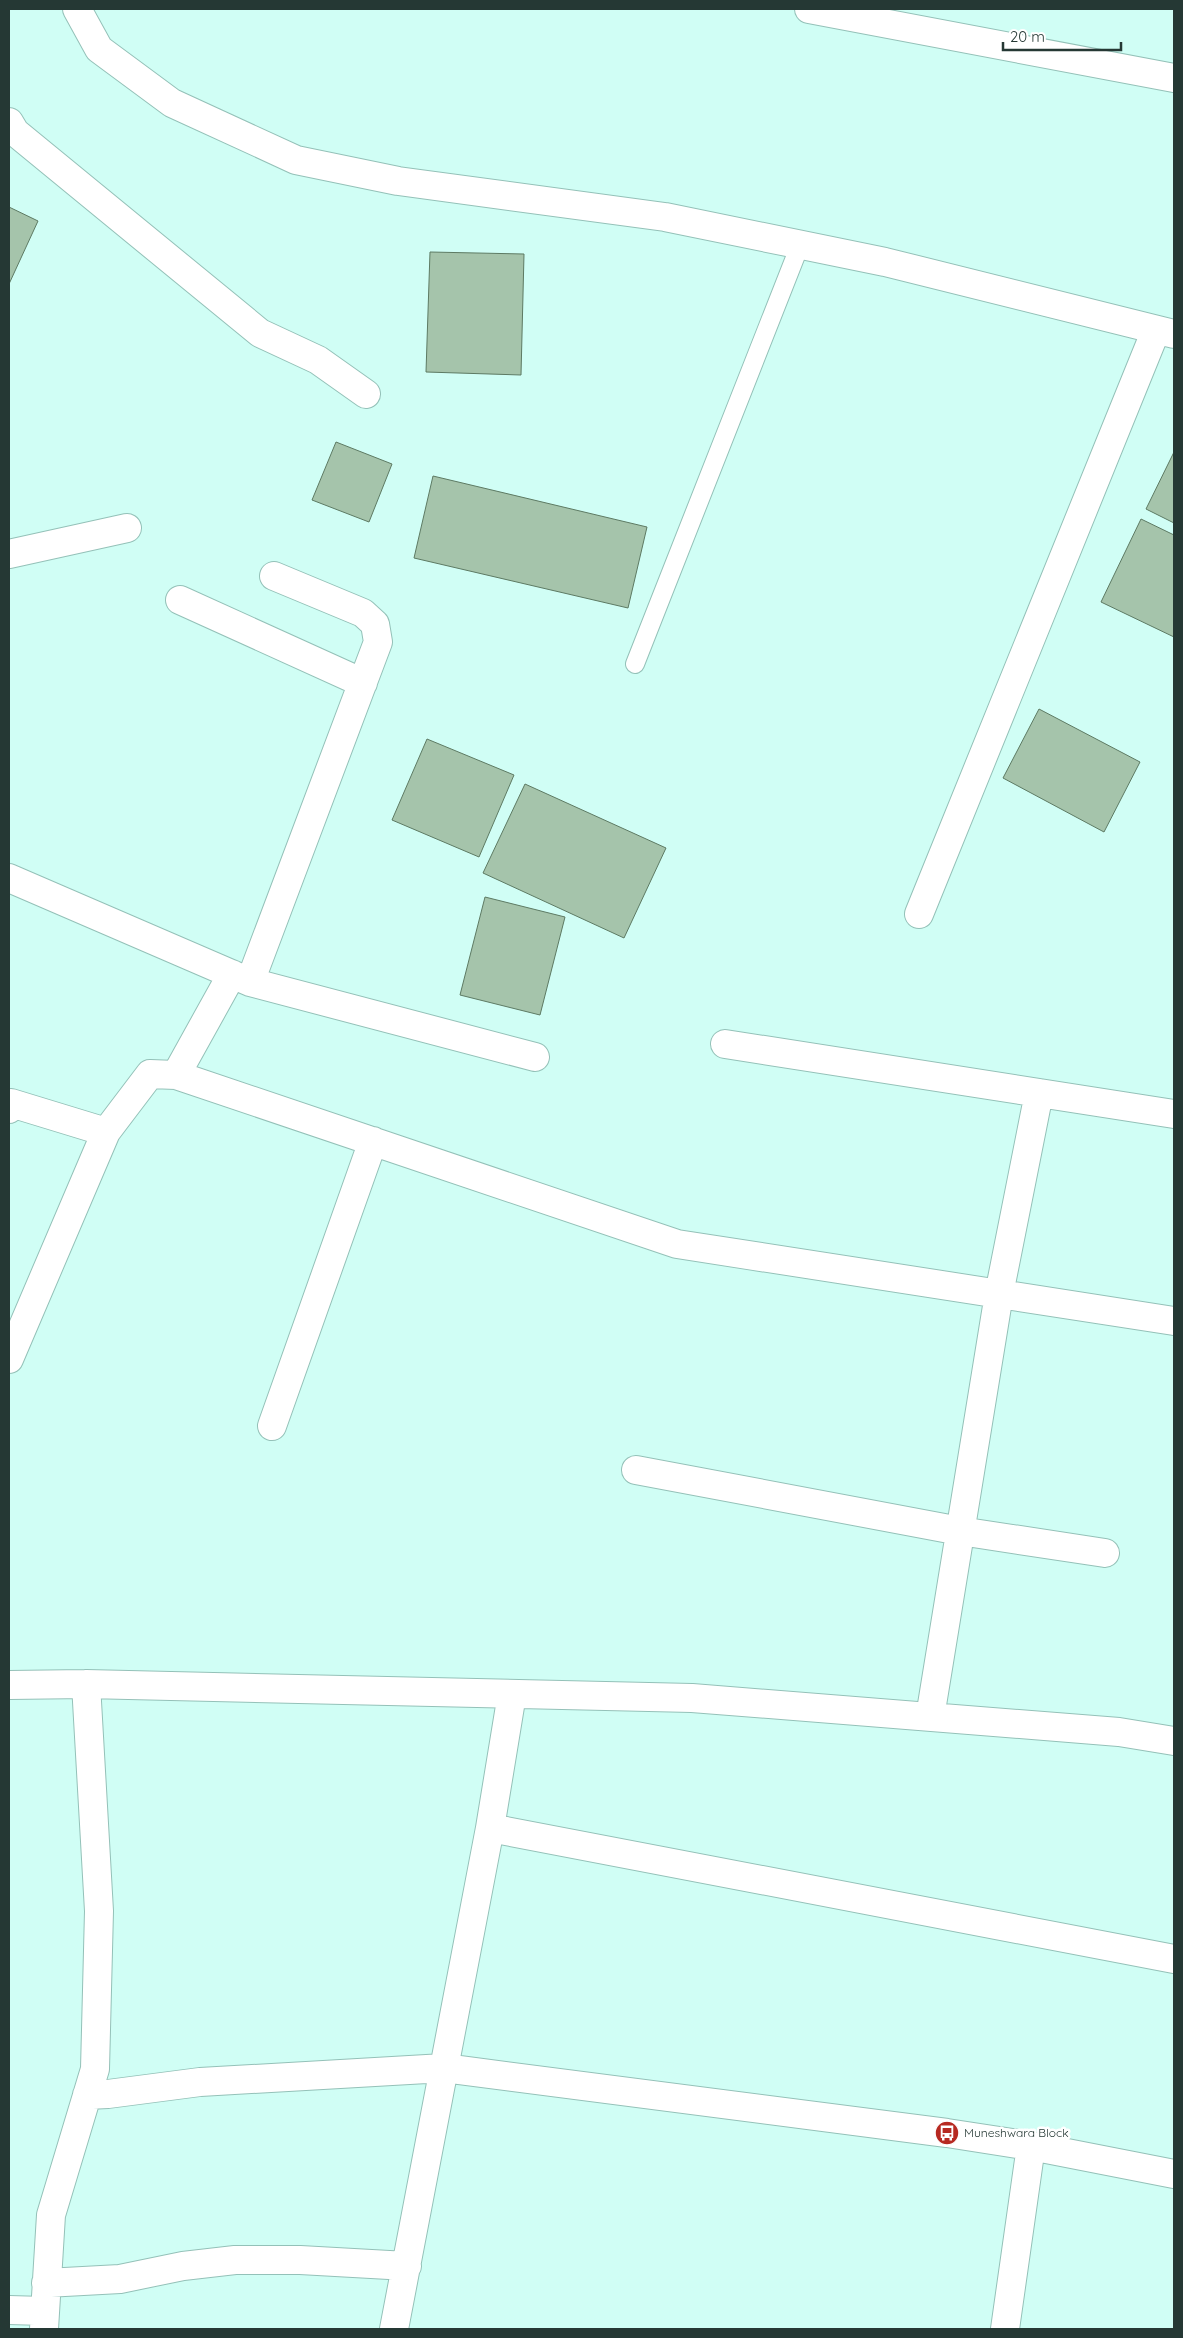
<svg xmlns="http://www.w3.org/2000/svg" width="1183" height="2338" font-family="Quicksand,sans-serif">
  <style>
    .building { fill: #a5c4ab; stroke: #5d7a63 }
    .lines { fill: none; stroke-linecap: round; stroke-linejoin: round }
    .service-casing { stroke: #94c1b8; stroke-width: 20 }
    .minor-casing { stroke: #94c1b8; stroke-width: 30 }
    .service { stroke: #fff; stroke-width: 18 }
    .minor { stroke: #fff; stroke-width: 28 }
    .labels { text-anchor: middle; stroke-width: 5; stroke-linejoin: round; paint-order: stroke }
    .poi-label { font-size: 12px; fill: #253834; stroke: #fff; text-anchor: start }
  </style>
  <rect width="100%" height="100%" fill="#d0fef5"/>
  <!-- building -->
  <path class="building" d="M9,207L38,221L9,284Z
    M430,252L524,254L521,375L426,372Z
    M336,442L392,464L369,522L312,500Z
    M1174,452V523L1146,509Z
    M433,476L647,527L628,608L414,558Z
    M1141,519L1174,535V637L1101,602Z
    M1039,709L1140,762L1104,832L1003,778Z
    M427,739L514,775L479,857L392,820Z
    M525,784L666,848L624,938L483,873Z
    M485,897L565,917L540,1015L460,995Z"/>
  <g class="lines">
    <!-- service casing -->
    <g class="service-casing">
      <path id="service" d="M635,664L800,245"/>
    </g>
    <!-- minor casing -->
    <g class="minor-casing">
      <path id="minor" d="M77,9L99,49L172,103L296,160L398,181L665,217L885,262L1174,334
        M809,9L1174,78
        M9,122L15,132L260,333L318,360L366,394
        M9,554L127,528
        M180,600L363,683
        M9,878L250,982L535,1057
        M919,914L1156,330
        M250,982L378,642L375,624L363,613L274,576
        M725,1044L1174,1114
        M176,1075L232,974
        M9,1109L11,1103L106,1132
        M9,1359L106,1132L150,1074L176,1075L677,1244L1174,1321
        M272,1426L373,1141
        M636,1470L960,1531L1105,1553
        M9,1685L86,1684L692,1698L1119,1732L1174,1741
        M512,1694L490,1828L1174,1959
        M930,1717L999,1294L1039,1093
        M87,2095L108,2094L200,2082L444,2068L947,2133L1031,2146L1174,2174
        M46,2283L120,2279L183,2266L235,2260H300L407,2266
        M9,2310L44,2311
        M44,2329L51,2215L95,2069L99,1911L86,1684
        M394,2329L490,1828
        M1005,2329L1031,2146"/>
    </g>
    <!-- service -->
    <use href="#service" class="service"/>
    <!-- minor -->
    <use href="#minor" class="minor"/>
  </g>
  <!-- icons -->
  <defs>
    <g id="bus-disc" transform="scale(1.25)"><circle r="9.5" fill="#b72921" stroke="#fff"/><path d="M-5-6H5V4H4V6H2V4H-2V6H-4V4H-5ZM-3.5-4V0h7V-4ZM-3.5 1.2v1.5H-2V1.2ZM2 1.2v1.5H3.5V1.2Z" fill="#fff"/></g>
  </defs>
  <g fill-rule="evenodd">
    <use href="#bus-disc" x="947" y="2133"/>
  </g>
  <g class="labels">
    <!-- poi labels -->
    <g class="poi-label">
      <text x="964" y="2137">Muneshwara Block</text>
    </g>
  </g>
  <!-- border -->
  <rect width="1183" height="2338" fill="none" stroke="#253834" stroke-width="20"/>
  <!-- scale -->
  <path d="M1003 42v8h118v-8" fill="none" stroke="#253834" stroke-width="2.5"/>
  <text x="1010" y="42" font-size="15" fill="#253834" stroke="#ffffff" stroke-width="4" paint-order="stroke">20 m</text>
</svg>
